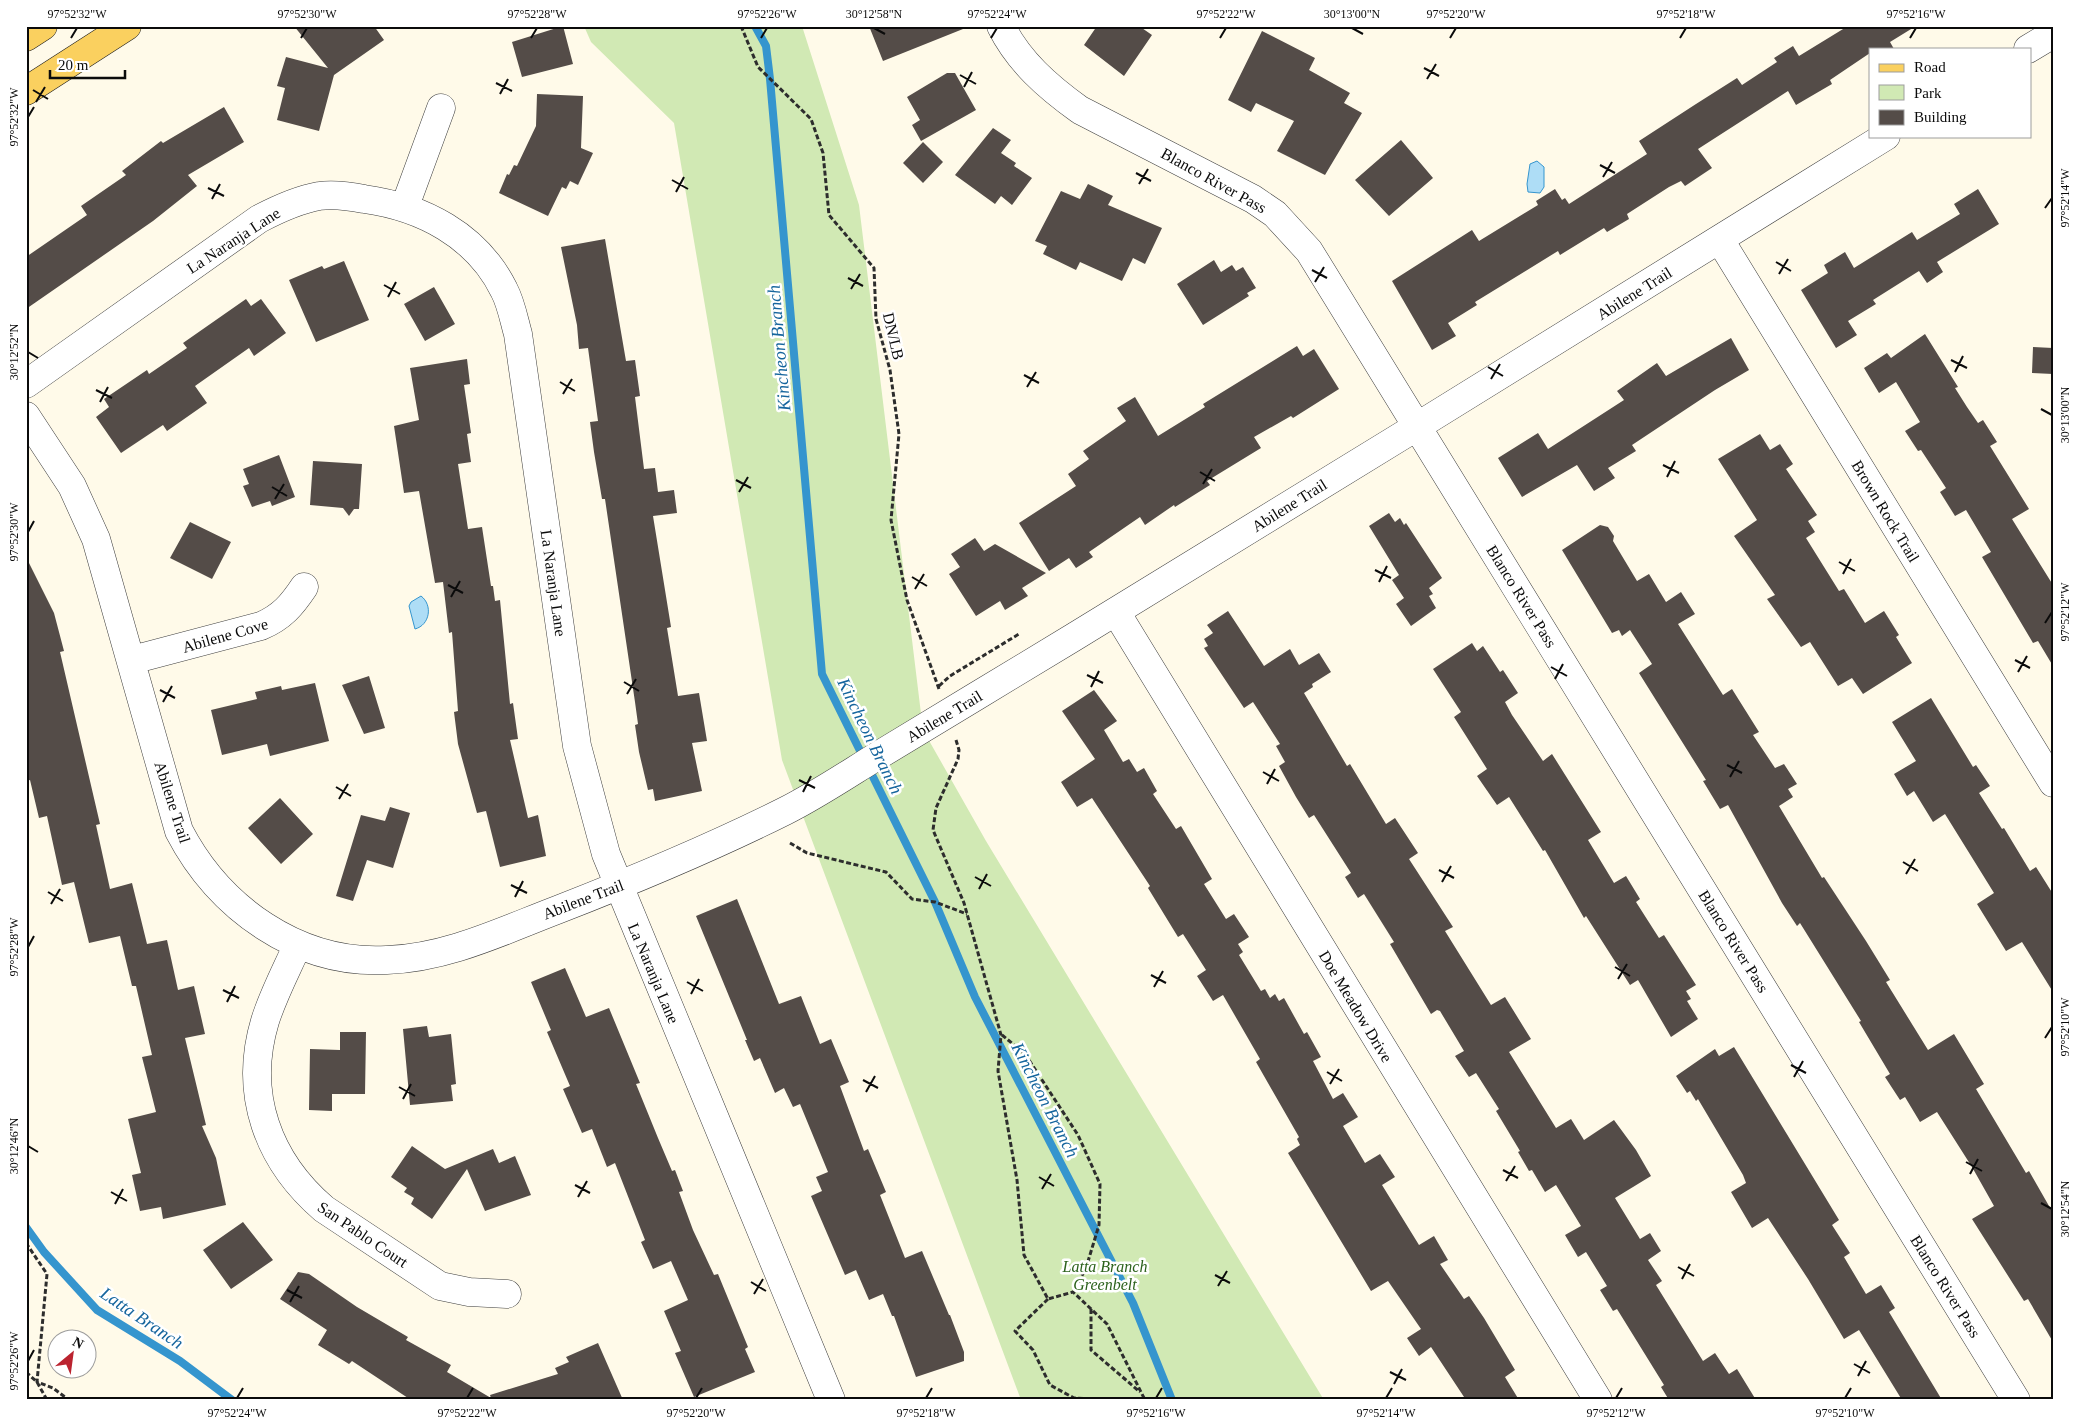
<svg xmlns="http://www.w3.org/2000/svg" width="2079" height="1426" font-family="Georgia,serif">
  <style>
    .green { fill: #d1e9b4 }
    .water { fill: #aeddf6; stroke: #3595ce }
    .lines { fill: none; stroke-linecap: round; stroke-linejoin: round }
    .stream { stroke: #3595ce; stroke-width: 8 }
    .building { fill: #544c48 }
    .minor-casing { stroke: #3e3e3e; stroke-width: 29 }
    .major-casing { stroke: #1c1c1c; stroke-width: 29 }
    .path { stroke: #2d2d2d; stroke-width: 3; stroke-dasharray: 5 2.5; stroke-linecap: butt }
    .minor { stroke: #fff; stroke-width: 28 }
    .major { stroke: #fad05f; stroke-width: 28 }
    .ticks { fill: none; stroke: #0b0b0b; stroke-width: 2 }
    .labels { text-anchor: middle; stroke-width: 5; stroke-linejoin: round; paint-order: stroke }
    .street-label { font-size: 16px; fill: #0b0b0b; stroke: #fff }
    .park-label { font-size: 16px; font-style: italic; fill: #2c621c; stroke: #fff }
    .water-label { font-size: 18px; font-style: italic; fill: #15659d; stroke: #fff }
    .neatline { fill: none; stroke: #0b0b0b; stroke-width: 2 }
    .ticks-label { font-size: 12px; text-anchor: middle; fill: #0b0b0b }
  </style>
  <rect width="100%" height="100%" fill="#fffae9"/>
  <!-- green -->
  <path class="green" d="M584,26H802L859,205L923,730L986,841L1324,1400H1021L782,760L674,123L591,42Z"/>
  <!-- water -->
  <path class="water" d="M1537,161L1544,167V187L1540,193L1528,192L1527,184L1530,164Z
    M421,596C433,605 430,625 415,629L409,606L411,602Z"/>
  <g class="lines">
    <!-- stream -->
    <path class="stream" d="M755,26L766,46L770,79L822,674L935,902L975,997L1133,1303L1172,1400
      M26,1227L44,1252L97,1310L180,1361L232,1400"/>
  </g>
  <!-- building -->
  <path class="building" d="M294,26H374L384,40L334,75L319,131L277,120L285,88L277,86L286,57L328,68Z
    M563,26L573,64L522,77L512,42Z
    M869,26H967L968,27L883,61Z
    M1097,26H1139L1152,35L1124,76L1084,45Z
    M1848,26H1916L1890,42L1894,49H1870V53L1830,80L1832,84L1796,105L1788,91L1698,149L1712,168L1685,186L1681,181L1669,187L1627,214L1629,219L1607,232L1604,228L1560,255L1558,251L1475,302L1477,305L1448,323L1456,336L1432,350L1392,281L1472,230L1479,241L1538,205L1536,201L1555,189L1562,200L1565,198L1569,204L1647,154L1639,141L1696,104L1737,78L1742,85L1777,62L1774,58L1793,46L1799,56Z
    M1262,31L1315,58L1309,70L1350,93L1344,103L1362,113L1325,175L1277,151L1294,121L1256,103L1251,112L1228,100Z
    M947,73H955L976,110L921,141L912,125L920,120L907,97Z
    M537,94L583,96L581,148L593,153L578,185L570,181L566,189L562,187L548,216L499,193L507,174L509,175L514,165L517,166L536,126Z
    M224,107L244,142L188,175L197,186L153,221L26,309V257L87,215L81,206L126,175L122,171L161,141L163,143Z
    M993,128L1011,140L1001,153L1016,163L1014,166L1032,178L1012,205L1001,196L995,204L955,175Z
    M1401,140L1433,178L1389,216L1355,180Z
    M923,142L943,162L923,183L903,163Z
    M1088,184L1113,196L1108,205L1162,228L1145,264L1133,258L1122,281L1080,262L1076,270L1043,254L1047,246L1035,241L1061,191L1080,199Z
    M1978,189L1999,224L1937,262L1943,272L1927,283L1919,271L1873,300L1876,304L1848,321L1857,335L1836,348L1801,290L1828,273L1824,265L1845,252L1854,268L1912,232L1917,240L1960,214L1954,204Z
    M605,239L626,361L635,360L640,396L635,397L644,469L655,468L658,492L674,490L677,513L653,516L671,627L667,628L678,696L699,693L707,741L692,743L702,791L655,801L653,789L648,790L639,752L635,725L638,724L635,702L605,499H602L594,452L590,422L598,421L588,348L579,349L577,325L561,247Z
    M1214,260L1221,272L1232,265L1236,271L1243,267L1256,288L1247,293L1249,296L1203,325L1177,284Z
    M344,261L369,320L316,342L289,280L322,266L324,269Z
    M434,287L455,324L425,341L404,304Z
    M246,299L251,306L261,299L286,333L254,356L249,348L195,386L207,403L167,431L163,425L121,453L96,417L109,407L104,399L147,370L149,374L187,348L183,343Z
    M1925,334L1958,387L1955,388L1967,407L1978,423L1983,420L1997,442L1990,446L2029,509L2012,519L2053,585V666L2038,641L2033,643L1982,557L1991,552L1966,510L1955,516L1940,492L1946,488L1921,450L1918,451L1905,431L1920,422L1896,382L1879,393L1864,368L1887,353L1891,358Z
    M1731,338L1749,370L1715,390L1632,445L1636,451L1608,468L1615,478L1594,491L1577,465L1522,497L1498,458L1538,433L1548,449L1624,400L1617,391L1657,363L1666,376Z
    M1297,346L1303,356L1314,349L1339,389L1293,418L1291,416L1254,437L1261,448L1207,481L1210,485L1175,507L1174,505L1145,525L1140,517L1089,552L1093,557L1076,568L1069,558L1049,571L1019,523L1076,486L1068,474L1089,459L1083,451L1126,421L1117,408L1135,397L1158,436L1205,407L1203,404Z
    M2033,347L2053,348V374L2032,373Z
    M467,359L470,384L464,385L471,433L467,434L471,462L458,464L468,529L482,527L491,586H493L495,601L500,600L510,704L513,703L518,739L510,740L528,818L538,815L546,856L500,867L486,811L477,813L458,744L454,712L458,711L452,632L449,633L443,582L435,583L419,491L404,493L394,426L419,420L410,368Z
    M1760,434L1770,450L1780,444L1793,464L1786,469L1817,515L1808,521L1815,532L1806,538L1839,591L1844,589L1865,623L1884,611L1899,635L1896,637L1912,663L1863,694L1852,678L1838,686L1810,642L1801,647L1767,599L1775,595L1734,536L1757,520L1718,459Z
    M279,455L295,497L272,506L270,501L252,507L243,486L249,484L243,469Z
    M313,461L362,464L359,509H354L349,516L343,508L310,505Z
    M1389,513L1395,522L1400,518L1404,525L1406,523L1442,578L1429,588L1433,594L1429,596L1436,608L1411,626L1396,604L1404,598L1392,580L1399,575L1369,526Z
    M190,522L231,542L212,579L170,558Z
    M1600,525L1608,527L1614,536L1613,541L1637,581L1649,574L1666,602L1681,592L1695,614L1678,624L1723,695L1732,689L1759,732L1753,735L1775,768L1784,764L1797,784L1788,789L1793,797L1779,806L1822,878L1824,877L1866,941L1890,980L1886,982L1928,1050L1954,1034L1984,1084L1976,1089L2026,1173L2029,1171L2053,1213V1342L2028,1299L2024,1301L1972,1219L1994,1206L1972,1167L1937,1112L1920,1122L1905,1097L1900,1100L1885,1077L1890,1074L1859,1022L1861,1021L1800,923L1797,926L1782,903L1728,805L1720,809L1703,781L1706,780L1639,673L1652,664L1630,630L1622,636L1619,630L1612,633L1562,550Z
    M975,538L984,551L995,544L1046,573L1022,588L1028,596L1005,610L1000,601L976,616L949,574L960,567L951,554Z
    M26,557L54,613L64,651L60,652L100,824L96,825L110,889L132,883L147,944L167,940L178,990L194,986L205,1034L185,1038L206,1125L202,1126L216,1158L226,1205L163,1219L161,1207L140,1211L132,1175L141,1173L128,1119L156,1112L142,1057L152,1055L136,986H132L120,936L89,943L74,882L62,885L47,816L39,818L30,780L26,781Z
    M1228,611L1264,666L1290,649L1299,665L1319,653L1331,672L1312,684L1313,687L1304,693L1347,766L1350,764L1386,824L1395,818L1418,853L1409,859L1453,927L1445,931L1491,1005L1505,997L1531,1039L1509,1052L1556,1128L1571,1119L1584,1140L1614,1120L1636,1150L1651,1176L1615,1198L1640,1239L1650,1233L1661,1251L1648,1260L1662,1281L1656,1285L1703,1361L1715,1353L1729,1374L1737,1369L1756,1400H1669L1661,1387L1664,1385L1617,1309L1613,1311L1600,1290L1607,1286L1586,1252L1578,1257L1565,1235L1581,1226L1556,1185L1545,1192L1532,1170L1529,1171L1518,1152L1520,1151L1496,1111L1499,1109L1476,1073L1469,1077L1455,1056L1464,1051L1440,1011L1437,1010L1431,1014L1390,944L1394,942L1364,894L1358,898L1345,877L1351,873L1314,815L1309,818L1296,797L1279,766L1285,762L1276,746L1280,744L1253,702L1244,708L1204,648L1208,646L1204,639L1213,633L1207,625Z
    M1472,643L1477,651L1483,646L1500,672L1503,670L1518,693L1505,702L1512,715L1543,761L1552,754L1601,832L1588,840L1614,883L1626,876L1640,899L1636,902L1659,938L1664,935L1696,985L1686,991L1691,999L1687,1001L1698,1019L1671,1037L1638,980L1630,985L1586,916L1584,918L1545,850L1543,851L1509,797L1497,805L1477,776L1487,769L1454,717L1461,712L1433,669Z
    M369,676L385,728L364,734L342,685Z
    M315,683L329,741L270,756L267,744L222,755L211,710L257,699L255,692L281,686L282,690Z
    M1094,690L1117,721L1104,730L1123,762L1129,759L1137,772L1144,768L1157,791L1153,794L1176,829L1181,826L1212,879L1204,884L1226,919L1234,914L1249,937L1238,944L1243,952L1239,955L1261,991L1265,989L1270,998L1275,994L1279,1001L1284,998L1304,1034L1307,1032L1321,1057L1313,1061L1333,1099L1343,1093L1358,1117L1343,1126L1365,1163L1380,1154L1395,1177L1382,1185L1419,1245L1434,1236L1448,1260L1440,1264L1464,1299L1469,1296L1484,1318L1515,1370L1505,1377L1519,1400H1466L1431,1347L1419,1356L1407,1338L1421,1329L1388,1281L1371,1291L1288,1153L1300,1145L1297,1139L1299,1137L1256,1062L1260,1059L1223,995L1213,1001L1197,976L1206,970L1183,934L1178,937L1148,888L1150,886L1092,798L1077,807L1061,782L1095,759L1062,711Z
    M1931,698L1973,767L1976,765L1990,786L1979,793L2002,829L2004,828L2030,871L2036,867L2053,894V992L2022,942L2006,951L1977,904L1994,893L1945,814L1933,822L1914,791L1907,796L1894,774L1916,761L1892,722Z
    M280,798L313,834L281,864L248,828Z
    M390,807L410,813L393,868L367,860L353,901L336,896L361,815L385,821Z
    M737,899L779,1004L801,996L820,1044L831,1039L849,1082L840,1086L864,1151L868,1149L886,1192L880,1195L905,1258L922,1251L949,1315H950L964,1352V1361L916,1377L894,1316H892L883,1294L869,1300L856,1270L845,1275L811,1196L822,1191L816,1177L828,1172L800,1104L793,1107L784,1088L775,1093L760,1058L754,1061L745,1040H747L696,916Z
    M565,968L586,1017L609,1008L640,1083L636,1084L658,1138L672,1171L675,1170L683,1191L679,1192L693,1230L714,1275L718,1274L748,1347L745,1349L755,1372L694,1397L675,1353L681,1351L664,1311L688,1300L671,1261L653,1269L641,1242L645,1240L615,1163L607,1167L592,1129L582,1133L563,1089L570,1086L547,1032L551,1030L531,982Z
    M427,1026L429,1037L451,1034L456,1084L451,1085L453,1101L410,1105L403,1029Z
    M340,1032H366L365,1094H332V1111L309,1110L310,1049L340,1050Z
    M1734,1047L1839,1220L1832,1225L1850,1253L1844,1257L1866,1294L1881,1285L1895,1308L1889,1312L1942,1400H1902L1859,1330L1844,1339L1808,1279L1768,1218L1752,1228L1731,1192L1746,1183L1743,1175L1698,1099L1696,1101L1690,1091L1687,1093L1676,1076L1715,1049L1719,1056Z
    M412,1146L445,1169L493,1149L499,1163L515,1156L531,1195L485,1211L467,1169L432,1219L411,1204L414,1198L404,1192L407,1188L391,1177Z
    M243,1222L273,1260L231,1289L203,1250Z
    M298,1272L309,1274L357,1307L408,1337L406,1340L451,1365L447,1372L491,1398L490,1395L558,1374L555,1368L569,1362L566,1357L598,1343L623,1400H411L352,1361L349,1364L318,1345L327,1330L280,1299Z"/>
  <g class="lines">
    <!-- minor casing -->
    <g class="minor-casing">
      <path id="minor" d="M1001,26C1019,62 1048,87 1080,110L1253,199L1275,214L1309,251L2016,1400
        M2028,49L2053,34
        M405,206L441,108
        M1720,240L2053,783
        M26,384L259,219C278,209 297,200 319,196C333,194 349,196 364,199C422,207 477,235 504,290C511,303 514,320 518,334L577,746L606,854L831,1400
        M26,416L72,486L96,539L179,831C219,908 298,965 387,960C447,958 502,931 557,910C634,880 711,848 785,811C817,795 848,774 879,755C944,716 1009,676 1074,637C1346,472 1615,303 1886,136
        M1116,612L1598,1400
        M132,660L261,626C282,617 292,605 304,587
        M298,944C287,969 273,995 265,1021C243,1094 268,1161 324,1209L440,1286L469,1292L507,1294"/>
    </g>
    <!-- major casing -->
    <g class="major-casing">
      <path id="major" d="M26,37L43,26
        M26,91L127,26"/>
    </g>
    <!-- path -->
    <path class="path" d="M741,26L758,67L811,119L823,153L829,215L874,268L876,319L890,370L899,434L891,520L907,600L939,689
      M939,686L950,676L1019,634
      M956,740L959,750L958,759L936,808L933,830L964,903L1001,1035L998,1071L1017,1180L1024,1255L1048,1299L1073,1292L1107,1324L1145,1400
      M790,843L807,853L886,872L912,899L935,902L967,914
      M1002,1035L1025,1054L1078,1135L1100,1184L1099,1225L1086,1268L1073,1292
      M26,1243L47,1274L37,1382L53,1388L69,1400
      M1048,1299L1015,1331L1033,1350L1050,1385L1074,1398L1105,1400
      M1091,1309V1350L1140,1392
      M26,1372L37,1382L47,1400"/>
    <!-- minor -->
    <use href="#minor" class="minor"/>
    <!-- major -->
    <use href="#major" class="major"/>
  </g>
  <!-- ticks -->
  <path class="ticks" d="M874,28L885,34M1352,28L1363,34M71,38L77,28M301,38L307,28M531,38L537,28M761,38L767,28M991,38L997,28M1220,38L1226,28M1450,38L1456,28M1680,38L1686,28M1910,38L1916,28M1424,68L1439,76M960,75L976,84M1427,79L1436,64M496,83L512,91M964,87L972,72M33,90L48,99M500,94L508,79M36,102L45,87M28,117L34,107M1600,165L1615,173M1136,173L1151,181M1603,177L1612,162M672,180L688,189M1139,184L1148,169M208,188L224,196M676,192L684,177M212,199L220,184M2045,208L2052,198M1776,262L1791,271M1312,270L1327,278M1779,274L1788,259M848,278L863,286M1315,282L1324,267M384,285L400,294M851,289L860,274M388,297L396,282M28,352L38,358M1951,360L1967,368M1488,367L1503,376M1955,372L1963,356M1024,375L1039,383M1491,379L1500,364M560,382L575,391M1027,387L1036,372M96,390L112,398M563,394L572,379M100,402L108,387M2041,409L2052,415M1663,465L1679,473M1200,472L1215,481M1667,477L1675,461M736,480L751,488M1203,484L1212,469M272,487L287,496M739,492L748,477M275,499L284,484M28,532L34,521M1839,562L1855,571M1375,570L1391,578M1843,574L1851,559M912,577L927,586M1379,582L1387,566M448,585L463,593M915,589L924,574M451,597L460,581M2045,623L2052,612M2015,660L2030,668M1551,667L1567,676M2018,672L2027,656M1087,675L1103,683M1555,679L1563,664M624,682L639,691M1091,687L1099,671M160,690L175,698M627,694L636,679M163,702L172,686M1727,765L1742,773M1263,772L1279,781M1730,777L1739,761M799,780L815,788M1267,784L1275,769M336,787L351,796M803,792L811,776M339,799L348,784M1903,862L1918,871M1439,870L1454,878M1906,874L1915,859M975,877L991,886M1442,882L1451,866M511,885L527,893M979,889L987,874M48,892L63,901M515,897L523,881M51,904L60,889M28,947L34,936M1615,967L1630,976M1151,975L1166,983M1618,979L1627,964M687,982L703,991M1154,987L1163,971M223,990L239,998M691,994L699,979M227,1002L235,986M2045,1038L2052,1027M1791,1065L1806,1073M1327,1072L1342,1081M1794,1077L1803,1061M863,1080L878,1088M1330,1084L1339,1069M399,1087L415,1096M866,1092L875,1076M403,1099L411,1084M28,1146L38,1152M1966,1162L1982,1171M1503,1170L1518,1178M1970,1174L1978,1159M1039,1177L1054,1186M1506,1181L1515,1166M575,1185L590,1193M1042,1189L1051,1174M111,1192L127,1201M578,1197L587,1181M2041,1203L2052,1209M115,1204L123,1189M1678,1267L1694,1276M1215,1275L1230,1283M1682,1279L1690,1264M751,1282L766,1291M1218,1286L1227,1271M287,1290L302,1298M754,1294L763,1279M290,1302L299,1286M28,1361L34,1350M1854,1364L1870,1373M1390,1372L1406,1380M1858,1376L1866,1361M1394,1384L1402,1369M237,1398L243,1388M467,1398L473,1388M696,1398L702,1388M926,1398L932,1388M1156,1398L1162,1388M1386,1398L1392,1388M1616,1398L1622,1388M1845,1398L1851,1388"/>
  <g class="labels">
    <!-- street labels -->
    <g class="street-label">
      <text transform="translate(1214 180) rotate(29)" y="6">Blanco River Pass</text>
      <text transform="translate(233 240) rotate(-33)" y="6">La Naranja Lane</text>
      <text transform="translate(1634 293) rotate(-32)" y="6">Abilene Trail</text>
      <text transform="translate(894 336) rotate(77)" y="6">DN/LB</text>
      <text transform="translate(1289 505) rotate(-32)" y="6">Abilene Trail</text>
      <text transform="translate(1886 511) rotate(59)" y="6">Brown Rock Trail</text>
      <text transform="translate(554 583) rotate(82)" y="6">La Naranja Lane</text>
      <text transform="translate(1522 596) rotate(58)" y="6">Blanco River Pass</text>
      <text transform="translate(225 635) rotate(-16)" y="6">Abilene Cove</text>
      <text transform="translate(944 716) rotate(-31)" y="6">Abilene Trail</text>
      <text transform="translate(173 802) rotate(72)" y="6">Abilene Trail</text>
      <text transform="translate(583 899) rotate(-21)" y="6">Abilene Trail</text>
      <text transform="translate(1734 941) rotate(58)" y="6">Blanco River Pass</text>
      <text transform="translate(654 973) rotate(67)" y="6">La Naranja Lane</text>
      <text transform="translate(1356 1006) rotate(59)" y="6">Doe Meadow Drive</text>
      <text transform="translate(363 1234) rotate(34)" y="6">San Pablo Court</text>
      <text transform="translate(1946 1286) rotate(58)" y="6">Blanco River Pass</text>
    </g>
    <!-- park labels -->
    <g class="park-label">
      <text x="1105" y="1272">Latta Branch<tspan x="1105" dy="18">Greenbelt</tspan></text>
    </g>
    <!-- water labels -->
    <g class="water-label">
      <text transform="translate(779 348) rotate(-95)" y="6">Kincheon Branch</text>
      <text transform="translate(870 736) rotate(64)" y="6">Kincheon Branch</text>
      <text transform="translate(1045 1100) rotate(63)" y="6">Kincheon Branch</text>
      <text transform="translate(142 1318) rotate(34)" y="6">Latta Branch</text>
    </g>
  </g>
  <!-- border -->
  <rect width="2079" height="1426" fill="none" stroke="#ffffff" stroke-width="55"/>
  <!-- legend -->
  <rect x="1869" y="48" width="162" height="90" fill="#ffffff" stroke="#9d9d9d"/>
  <rect x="1879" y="64" width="25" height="8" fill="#fad05f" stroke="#9d9d9d"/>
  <text x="1914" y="72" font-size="15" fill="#0b0b0b">Road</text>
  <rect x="1879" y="85" width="25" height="15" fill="#d1e9b4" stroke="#9d9d9d"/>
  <text x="1914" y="98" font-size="15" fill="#0b0b0b">Park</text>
  <rect x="1879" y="110" width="25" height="15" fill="#544c48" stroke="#9d9d9d"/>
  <text x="1914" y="122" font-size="15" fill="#0b0b0b">Building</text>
  <!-- north arrow -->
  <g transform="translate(72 1354) rotate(29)"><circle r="24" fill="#ffffff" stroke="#9d9d9d"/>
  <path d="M0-4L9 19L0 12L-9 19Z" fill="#bb232f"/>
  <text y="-8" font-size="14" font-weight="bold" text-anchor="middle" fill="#0b0b0b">N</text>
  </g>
  <!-- scale -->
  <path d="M50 70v8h75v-8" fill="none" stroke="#0b0b0b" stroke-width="2.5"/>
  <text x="58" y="70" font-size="15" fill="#0b0b0b" stroke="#ffffff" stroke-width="4" paint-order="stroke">20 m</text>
  <rect x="28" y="28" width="2024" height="1370" class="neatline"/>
  <g class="ticks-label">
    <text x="77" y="18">97°52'32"W</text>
    <text x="307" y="18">97°52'30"W</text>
    <text x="537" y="18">97°52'28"W</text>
    <text x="767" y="18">97°52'26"W</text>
    <text x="874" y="18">30°12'58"N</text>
    <text x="997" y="18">97°52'24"W</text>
    <text x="1226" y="18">97°52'22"W</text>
    <text x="1352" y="18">30°13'00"N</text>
    <text x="1456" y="18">97°52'20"W</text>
    <text x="1686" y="18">97°52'18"W</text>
    <text x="1916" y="18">97°52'16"W</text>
    <text transform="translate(14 117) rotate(-90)" y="4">97°52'32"W</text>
    <text transform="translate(2065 198) rotate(-90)" y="4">97°52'14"W</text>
    <text transform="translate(14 352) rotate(-90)" y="4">30°12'52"N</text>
    <text transform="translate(2065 415) rotate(-90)" y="4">30°13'00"N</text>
    <text transform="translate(14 532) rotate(-90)" y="4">97°52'30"W</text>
    <text transform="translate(2065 612) rotate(-90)" y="4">97°52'12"W</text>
    <text transform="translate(14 947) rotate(-90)" y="4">97°52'28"W</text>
    <text transform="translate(2065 1027) rotate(-90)" y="4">97°52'10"W</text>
    <text transform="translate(14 1146) rotate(-90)" y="4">30°12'46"N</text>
    <text transform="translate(2065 1209) rotate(-90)" y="4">30°12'54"N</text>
    <text transform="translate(14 1361) rotate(-90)" y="4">97°52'26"W</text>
    <text x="237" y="1417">97°52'24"W</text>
    <text x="467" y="1417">97°52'22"W</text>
    <text x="696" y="1417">97°52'20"W</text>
    <text x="926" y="1417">97°52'18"W</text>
    <text x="1156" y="1417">97°52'16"W</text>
    <text x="1386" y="1417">97°52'14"W</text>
    <text x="1616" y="1417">97°52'12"W</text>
    <text x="1845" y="1417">97°52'10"W</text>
  </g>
</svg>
